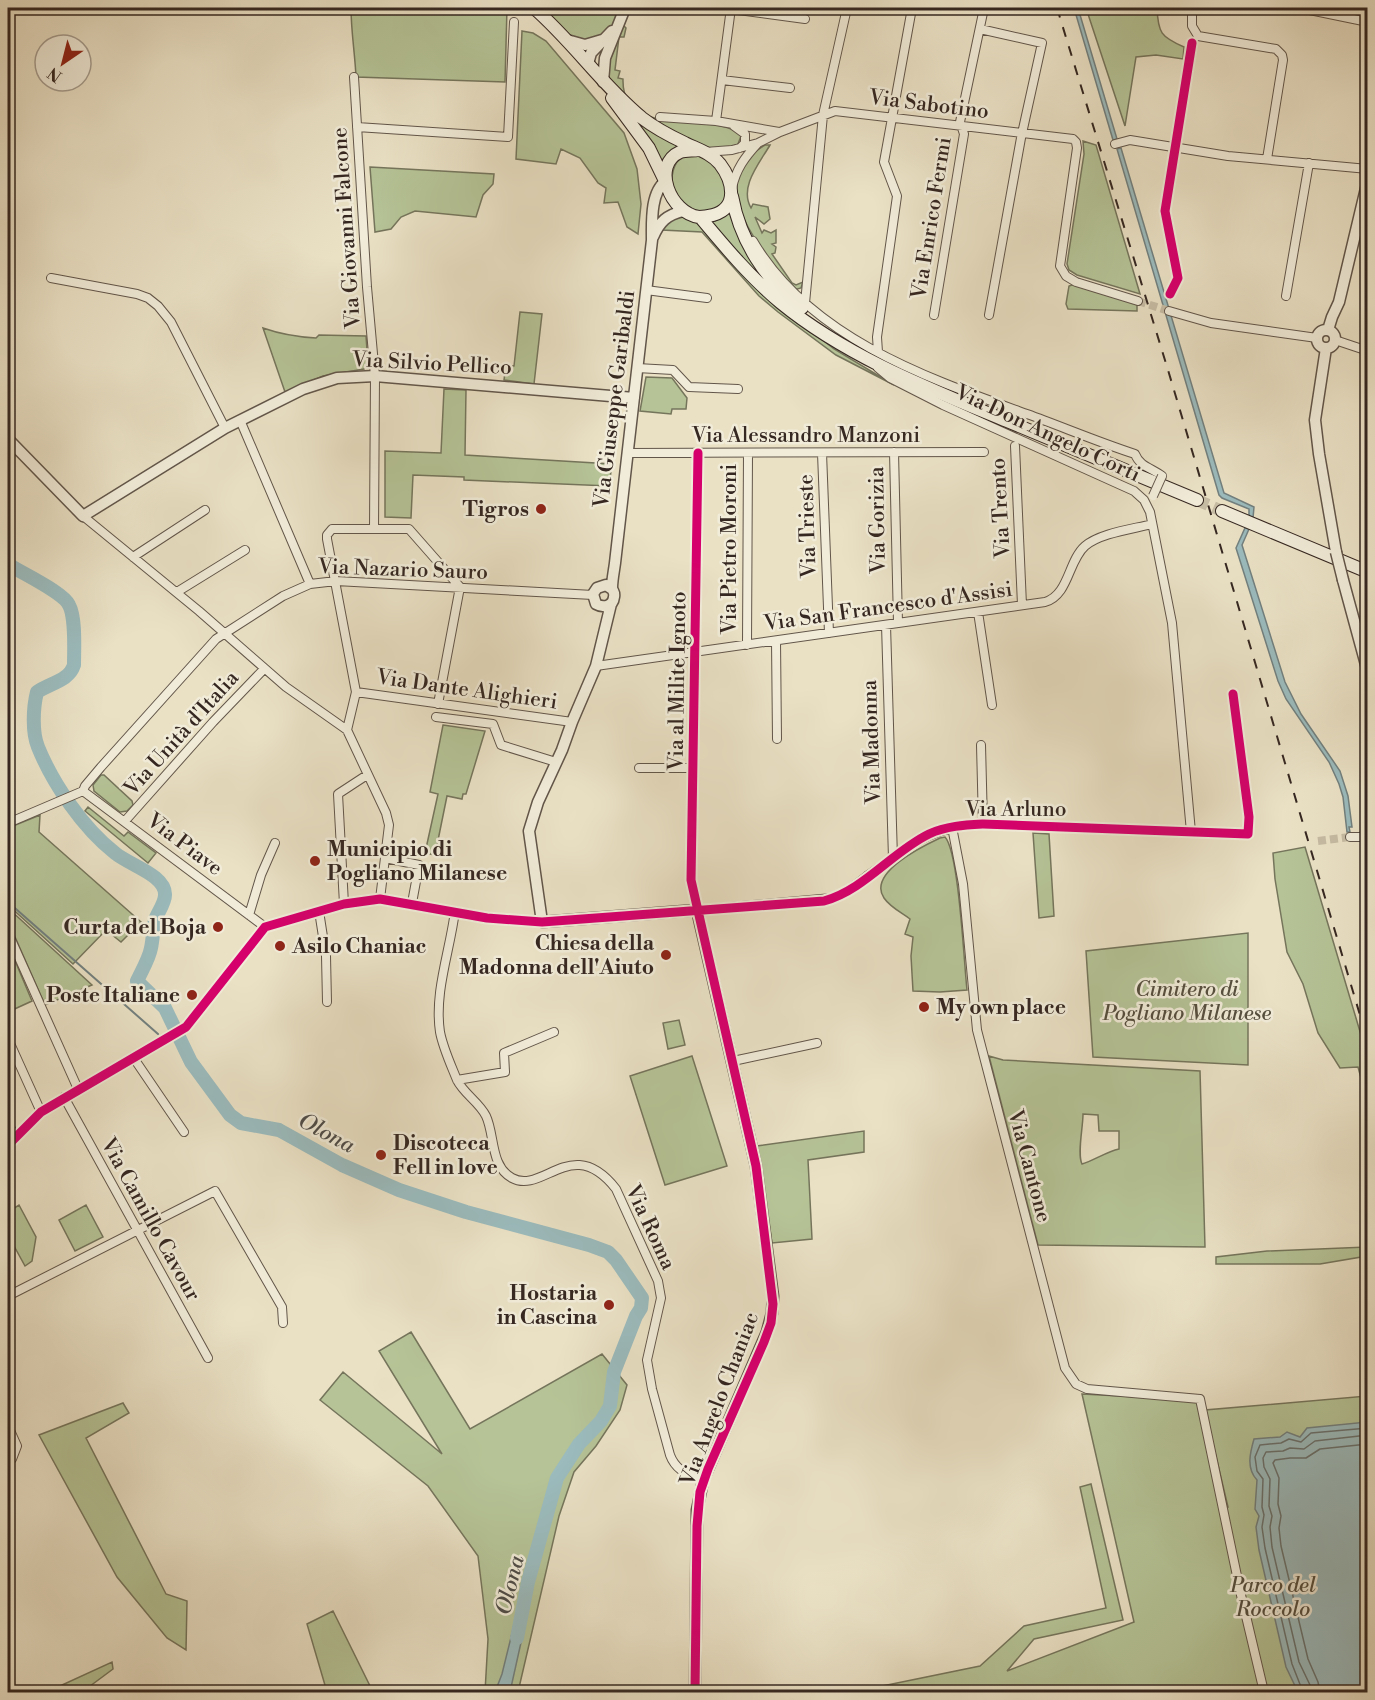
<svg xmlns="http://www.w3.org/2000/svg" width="1375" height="1700" font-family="'Libre Bodoni',serif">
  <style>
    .green { fill: #b5c396; stroke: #75755c; stroke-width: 1.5; fill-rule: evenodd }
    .water { fill: #9bbbbd; stroke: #72807f; stroke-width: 1.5 }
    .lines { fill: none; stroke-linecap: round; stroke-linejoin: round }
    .shore { stroke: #68716f; stroke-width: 1.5 }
    .stream { stroke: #72807f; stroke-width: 2 }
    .river { stroke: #9bbbbd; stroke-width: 14 }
    .minor-tunnel { stroke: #c6bca4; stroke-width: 8; stroke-dasharray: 8 4; stroke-linecap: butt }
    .secondary-tunnel { stroke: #c6bca4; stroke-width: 12; stroke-dasharray: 12 6; stroke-linecap: butt }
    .minor-casing { stroke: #62564a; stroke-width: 10 }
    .tertiary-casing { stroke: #62564a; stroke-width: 13 }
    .secondary-casing { stroke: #352721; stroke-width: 14 }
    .minor { stroke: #f1ecd9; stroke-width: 8 }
    .tertiary { stroke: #f1ecd9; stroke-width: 10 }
    .secondary { stroke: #f1ecd9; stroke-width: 12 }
    .rail { stroke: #352721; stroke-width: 2; stroke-dasharray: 10 10; stroke-linecap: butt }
    .minor-bridge-casing { stroke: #62564a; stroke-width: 10; stroke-linecap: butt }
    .tertiary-bridge-casing { stroke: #62564a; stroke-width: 13; stroke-linecap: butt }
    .minor-bridge { stroke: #f1ecd9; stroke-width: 8 }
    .tertiary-bridge { stroke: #f1ecd9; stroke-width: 10 }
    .cycleway-casing { stroke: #f1ecd9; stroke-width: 13 }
    .cycleway { stroke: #d6006c; stroke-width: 9 }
    .poi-dot { fill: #8f2418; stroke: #f1ecd9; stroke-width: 2 }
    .labels { text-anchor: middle; stroke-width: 5; stroke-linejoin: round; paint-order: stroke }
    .street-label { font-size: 21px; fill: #352721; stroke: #f1ecd9 }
    .poi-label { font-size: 21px; font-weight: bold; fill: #352721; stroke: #f1ecd9; text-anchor: end }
    .park-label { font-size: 21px; font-style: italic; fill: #554e3e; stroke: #f1ecd9 }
    .water-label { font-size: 22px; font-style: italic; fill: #4e4c48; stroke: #f1ecd9 }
  </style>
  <rect width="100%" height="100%" fill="#eae1c5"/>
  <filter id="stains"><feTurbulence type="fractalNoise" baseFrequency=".00333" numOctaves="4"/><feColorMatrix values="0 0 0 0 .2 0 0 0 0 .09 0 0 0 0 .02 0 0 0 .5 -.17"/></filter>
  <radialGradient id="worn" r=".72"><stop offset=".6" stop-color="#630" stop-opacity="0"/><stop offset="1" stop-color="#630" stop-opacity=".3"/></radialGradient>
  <!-- green -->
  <path class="green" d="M351,8H507L505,82L356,77C355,54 351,31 351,8Z
    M541,8H613L617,17L612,27L595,41L572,39Z
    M1086,8H1157C1158,33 1161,37 1184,47L1183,59L1156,55L1136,57L1125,126Z
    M623,25L626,28L624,37H619L615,70L620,71L618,78L623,79C621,143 720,109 741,136L738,144C703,162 649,122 625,98C619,93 609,86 606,78C599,63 616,39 621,26Z
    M522,31L533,33L546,41L624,133L637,169L641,204L638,234L627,227L618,202L604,203L606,188L598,183L580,158L561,149L556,164L516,159Z
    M631,113L685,146L663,170Z
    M1083,141L1096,145L1140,294L1077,275L1069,270L1067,264L1084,154Z
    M765,145H770C759,164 739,187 751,208L753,204L768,207L770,219L764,224L755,217L762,233L764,230L771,233L776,230V243L772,244L776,247L775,253L772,254L792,283L796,285L803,282L801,288L794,290C764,252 699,184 765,145Z
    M695,154C722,165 726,175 726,203C721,206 715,210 709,211C679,215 660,179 681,157Z
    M370,167L494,174L493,184L483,195L476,217L415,211L401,217L391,229L375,232Z
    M732,211L762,276L760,277L709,222L715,221Z
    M684,216L695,221L792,316L834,349L894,385L836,355L778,312L759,296L702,232L662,230L665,222Z
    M1075,284L1137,303V311L1068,309L1066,304L1069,286Z
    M520,312L542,314L534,384L504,380L506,365L514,366Z
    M263,328C280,334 298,337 316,338L319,335L366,336L368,364L364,369L323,376L285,392Z
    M646,377L672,378L687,398L686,409H672L671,414L640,411Z
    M444,389L466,390L465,455L612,464L609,486L464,480V477L413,475L411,518L385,517V451L441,453Z
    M443,725L485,731L466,794H463L462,799L447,796L435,855L425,853L438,794L430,792Z
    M101,775H104L132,801L133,805L127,811L120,812L94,791L93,785Z
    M88,807L124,836L128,832L156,853L148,863L85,811Z
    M40,815L39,832L141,922L121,942L106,930L73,964L8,905V828Z
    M1033,833L1049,834L1054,916L1039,918Z
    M945,837C959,852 964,964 967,990L940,992L913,991L911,956L913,937L905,934L910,919C902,913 890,907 884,898C867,873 923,846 940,838Z
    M1305,847L1367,1055V1100L1358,1067L1340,1068L1318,1033L1303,984L1287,952L1275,879L1273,853Z
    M8,908L92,985L45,1005L8,921Z
    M1248,933V1065L1093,1057L1086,951Z
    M8,944L32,1001L8,1012Z
    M679,1020L685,1045L668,1049L663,1023Z
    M692,1056L727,1166L665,1185L630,1076Z
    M989,1056L1003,1060L1200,1071L1205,1247L1038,1245ZM1083,1114L1098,1115L1099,1131H1119V1149C1106,1152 1095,1160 1082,1164C1077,1154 1083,1128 1083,1114Z
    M864,1131V1152L808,1160L812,1239L772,1243L757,1146Z
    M19,1205L36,1237L32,1261L25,1266L8,1235V1212Z
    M86,1205L103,1237L75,1251L59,1220Z
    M1367,1247V1256L1320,1264H1216V1257L1267,1251Z
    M411,1332L470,1429L602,1354L627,1385L620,1410L596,1446L574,1472L559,1516L518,1692H485L488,1639L478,1556L428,1486L320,1400L343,1372L442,1454L379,1351Z
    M1082,1394L1196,1400L1227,1507H1228L1205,1410L1367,1396V1692H853L980,1666L1024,1626L1106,1608L1080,1487L1091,1484L1123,1620L1034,1639L1007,1671L1134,1622Z
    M123,1403L129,1413L86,1438L166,1594L187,1601L186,1650L167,1638L117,1577L39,1435Z
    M333,1611L373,1692H327L307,1624Z
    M112,1662L113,1669L82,1692L49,1691Z"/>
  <!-- water -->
  <path class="water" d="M1074,8H1078L1117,139L1113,140Z
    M1121,148L1224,493L1254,507L1253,518L1249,517V509L1222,498L1219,495L1117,149Z
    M1245,528L1249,529L1242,545L1285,682L1301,714L1340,771L1348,796L1352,827H1349L1350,832H1347L1343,797L1339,784L1329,762L1286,699L1278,681L1236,548Z
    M1367,1422V1692H1298L1286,1667L1259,1550L1256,1527L1259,1516L1255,1509L1257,1480C1246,1468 1250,1453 1254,1439L1280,1437L1287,1432L1300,1437L1307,1428Z
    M526,1620L510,1692H495L502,1674L515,1621Z"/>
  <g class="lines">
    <!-- shore -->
    <path class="shore" d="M1303,1692L1292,1664L1265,1548L1262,1527L1264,1515L1262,1507L1263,1479L1257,1471L1255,1457L1260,1445L1281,1443L1289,1439L1301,1442L1311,1433L1368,1428
      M1311,1692L1310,1685L1299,1662L1272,1547L1270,1527L1272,1516L1269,1506L1270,1479L1264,1467L1263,1458L1266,1452L1283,1451L1290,1448L1304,1449L1315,1441L1368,1435
      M1320,1692L1318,1682L1308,1659L1281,1546L1279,1528L1281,1516L1278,1504L1279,1478L1273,1463L1275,1460L1290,1458H1306L1320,1449L1368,1444"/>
    <!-- stream -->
    <path class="stream" d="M8,902L158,1034"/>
    <!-- river -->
    <path class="river" d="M8,564C21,573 63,592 69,605C76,618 74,649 74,665C69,681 50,683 37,692C33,708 32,732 38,747C53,784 83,828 115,853C129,865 166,875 165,895C165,903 158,912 155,920C153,929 153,939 151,948C149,959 142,970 137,981L165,1008L191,1062L230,1115L241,1123L279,1130L342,1165L399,1190L466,1212L589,1245L608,1252L616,1260L642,1298L641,1308L636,1316L614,1372L610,1406L601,1421L579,1444L557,1478L528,1582L517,1638"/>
    <!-- minor-tunnel -->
    <path class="minor-tunnel" d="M1138,301L1169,311
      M1318,841L1350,837"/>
    <!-- secondary-tunnel -->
    <path class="secondary-tunnel" d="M1197,500L1222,511"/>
    <!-- minor casing -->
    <g class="minor-casing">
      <path id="minor" d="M1192,8V26L1198,36L1276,49L1282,55L1283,60L1267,159
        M1300,8L1368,22
        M731,9L805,19
        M980,29L1042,43L1021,138L989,315
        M354,77L367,287L375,376L374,529
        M722,80L790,88
        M660,117L716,121L779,132
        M716,121L731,8
        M734,126L745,134V143L740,148
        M357,127L508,137L514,22
        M1115,144L1130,140L1228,156L1368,169
        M705,152L732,150L758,143L780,132L835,111L1073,139L1076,142L1077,148L1060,266L1066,276L1076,282L1138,301
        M732,188C736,169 745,157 758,143
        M753,241C810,338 927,378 1027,414C1063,427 1098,442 1135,454C1140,467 1152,468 1162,476
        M51,278L137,294L148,298L158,306L171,322L225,428
        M646,290L707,298
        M1286,296L1309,163
        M805,303L823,115L847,8
        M1169,311L1211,323L1317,338
        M934,315L964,134L960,122L984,8
        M1335,340L1368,351
        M878,352L877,337L897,196L884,162L912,8
        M637,368L673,370L689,387L738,389
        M878,368L890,378L943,405L1134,491L1144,500L1150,512L1172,623L1191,832
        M240,420L310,584
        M1015,446L1022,605
        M894,452L898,623
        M628,453L984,452
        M698,453L691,880L697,910L832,898C845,893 856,885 867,876C911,846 927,827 983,824L1248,834L1249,817L1233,694
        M822,453L829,633
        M83,516L199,611L286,687L347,730
        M133,557L205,510
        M177,592L245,550
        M978,612L992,705
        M886,625L893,858
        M776,641L777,739
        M747,645L748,453
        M596,666L1045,602C1069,595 1068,561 1085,546C1100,533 1133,529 1152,524
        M356,692L572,722
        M436,717L493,724L501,745L556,762
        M981,745L983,824
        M639,768H694
        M83,791L85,786L101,767L216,639L283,596L310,584L336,581L593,595
        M83,791L265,927
        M125,821L213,722L264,669
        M8,823L83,791
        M952,827L963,884L977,1030L1065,1368L1076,1384L1087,1389L1200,1399L1241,1595L1264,1692
        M1350,837H1360L1368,834
        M385,858L419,865L412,903
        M380,899L389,825L386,813L347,730L356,692L327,539V535L332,529H409L460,587L438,704
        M344,904L338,794L367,775
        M319,911L326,956L327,1002
        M455,911C450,951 434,992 440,1032C443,1048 451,1065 457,1080C464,1094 479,1102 486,1116C495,1135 490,1166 512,1178C543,1195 572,1133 616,1189L658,1281L661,1298L647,1360L652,1389L670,1455C676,1471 688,1474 703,1481
        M249,915L261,875L275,843
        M8,933L78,1089
        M8,1039L41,1112
        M133,1057L184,1132
        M733,1061L817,1043
        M457,1080L505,1072L504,1053L554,1032
        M64,1097L208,1358
        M8,1122L15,1138
        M8,1145L41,1112L186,1027L265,927L344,904L380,899L487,918L542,922
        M8,1296L215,1191L282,1307L283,1323
        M8,1426L17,1446L12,1459L8,1460"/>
    </g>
    <!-- tertiary casing -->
    <g class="tertiary-casing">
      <path id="tertiary" d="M567,40L585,45L602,40
        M588,64L591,53L612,31
        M603,82L605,58L625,8
        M653,237C660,221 667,215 683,211
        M1328,330L1332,317L1339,302L1368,180
        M1317 339a9 9 0 1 1 18 0a9 9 0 1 1-18 0Z
        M1326,348L1315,420L1319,454L1336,552
        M8,439L83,516L225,428L303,389L337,378L375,376L634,398
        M1343,580L1368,672
        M612,589L606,585L597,588L593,594L596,604C603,608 613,607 614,597C615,592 613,592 612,588C612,580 614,571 615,563L652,240C652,223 650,192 666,181
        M611,604L596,666L572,722L562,750L538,802L529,831L542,922L697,910L756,1166L773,1296L772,1313L767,1332L708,1469L703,1481L697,1510L695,1692"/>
    </g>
    <!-- secondary casing -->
    <g class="secondary-casing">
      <path id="secondary" d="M534,8C573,42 602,85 642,118C655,128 670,136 685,143C697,149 711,153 720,164C733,181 739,208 713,215C709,216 703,217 699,217C670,213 651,165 680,152C686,150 693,151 698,150
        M612,98L649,148L665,181
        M732,196C740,241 766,281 802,308
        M700,217C725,247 751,278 781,303C847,357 930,389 1007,421C1070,447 1133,474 1197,500
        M1222,511L1368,572"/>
    </g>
    <!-- minor -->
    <use href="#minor" class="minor"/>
    <!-- tertiary -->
    <use href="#tertiary" class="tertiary"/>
    <!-- secondary -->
    <use href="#secondary" class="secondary"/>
    <!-- rail -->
    <path class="rail" d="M1057,8L1168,370L1368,1042"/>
    <!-- minor-bridge casing -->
    <g class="minor-bridge-casing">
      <path id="minor-bridge" d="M1153,496L1162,476"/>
    </g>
    <!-- tertiary-bridge casing -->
    <g class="tertiary-bridge-casing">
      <path id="tertiary-bridge" d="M1336,552L1343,580"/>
    </g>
    <!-- minor-bridge -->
    <use href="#minor-bridge" class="minor-bridge"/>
    <!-- tertiary-bridge -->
    <use href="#tertiary-bridge" class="tertiary-bridge"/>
    <!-- cycleway casing -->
    <g class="cycleway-casing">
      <path id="cycleway" d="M1170,294L1178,278L1165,211L1192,43
        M8,1145L41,1112L186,1027L265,927L344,904L380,899L487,918L542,922L824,901C864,890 892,852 929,834C946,826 965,825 983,824L1248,834L1249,817L1233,694
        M695,1692L697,1526L700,1492L708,1469L764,1342L771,1323L773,1304L756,1166L691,880L698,453"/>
    </g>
    <!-- cycleway -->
    <use href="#cycleway" class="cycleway"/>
  </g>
  <!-- markers -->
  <g class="poi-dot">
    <circle cx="541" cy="509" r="6"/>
    <circle cx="315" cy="861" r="6"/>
    <circle cx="218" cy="927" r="6"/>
    <circle cx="280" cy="946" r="6"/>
    <circle cx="666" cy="955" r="6"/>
    <circle cx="192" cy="995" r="6"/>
    <circle cx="924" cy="1007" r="6"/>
    <circle cx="381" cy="1155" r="6"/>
    <circle cx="609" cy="1305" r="6"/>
  </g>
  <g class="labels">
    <!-- street labels -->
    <g class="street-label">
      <text transform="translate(929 104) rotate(7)" y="7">Via Sabotino</text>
      <text transform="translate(931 218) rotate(-81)" y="7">Via Enrico Fermi</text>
      <text transform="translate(346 228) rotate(-94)" y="7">Via Giovanni Falcone</text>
      <text transform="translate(432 363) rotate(3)" y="7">Via Silvio Pellico</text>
      <text transform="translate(614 399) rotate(-83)" y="7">Via Giuseppe Garibaldi</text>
      <text transform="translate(1048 433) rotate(25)" y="7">Via Don Angelo Corti</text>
      <text x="806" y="442">Via Alessandro Manzoni</text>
      <text transform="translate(1000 508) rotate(-93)" y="7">Via Trento</text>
      <text transform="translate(877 520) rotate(-91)" y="7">Via Gorizia</text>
      <text transform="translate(807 526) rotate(-92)" y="7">Via Trieste</text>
      <text transform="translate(729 549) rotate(-90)" y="7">Via Pietro Moroni</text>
      <text transform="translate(403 569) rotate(2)" y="7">Via Nazario Sauro</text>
      <text transform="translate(888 606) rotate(-8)" y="7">Via San Francesco d'Assisi</text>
      <text transform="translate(677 681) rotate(-89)" y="7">Via al Milite Ignoto</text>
      <text transform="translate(467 689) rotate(8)" y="7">Via Dante Alighieri</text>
      <text transform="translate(181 733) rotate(-48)" y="7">Via Unità d'Italia</text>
      <text transform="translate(871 742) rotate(-92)" y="7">Via Madonna</text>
      <text x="1016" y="816">Via Arluno</text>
      <text transform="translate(185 844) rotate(37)" y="7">Via Piave</text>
      <text transform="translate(1030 1166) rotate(75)" y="7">Via Cantone</text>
      <text transform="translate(151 1219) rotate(61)" y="7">Via Camillo Cavour</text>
      <text transform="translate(651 1227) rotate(65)" y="7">Via Roma</text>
      <text transform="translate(719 1399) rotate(-69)" y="7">Via Angelo Chaniac</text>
    </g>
    <!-- poi labels -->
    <g class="poi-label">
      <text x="529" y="516">Tigros</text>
      <text x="327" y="856" text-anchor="start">Municipio di<tspan x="327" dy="24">Pogliano Milanese</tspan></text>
      <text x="206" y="934">Curta del Boja</text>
      <text x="654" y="950">Chiesa della<tspan x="654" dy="24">Madonna dell'Aiuto</tspan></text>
      <text x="292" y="953" text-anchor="start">Asilo Chaniac</text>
      <text x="180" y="1002">Poste Italiane</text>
      <text x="936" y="1014" text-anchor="start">My own place</text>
      <text x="393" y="1150" text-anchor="start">Discoteca<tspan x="393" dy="24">Fell in love</tspan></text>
      <text x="597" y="1300">Hostaria<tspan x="597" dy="24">in Cascina</tspan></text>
    </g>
    <!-- park labels -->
    <g class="park-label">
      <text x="1187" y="996">Cimitero di<tspan x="1187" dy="24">Pogliano Milanese</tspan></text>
      <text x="1273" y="1592">Parco del<tspan x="1273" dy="24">Roccolo</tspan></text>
    </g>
    <!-- water labels -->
    <g class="water-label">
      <text transform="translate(327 1132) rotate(28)" y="8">Olona</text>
      <text transform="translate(509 1585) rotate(-76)" y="8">Olona</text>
    </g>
  </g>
  <!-- margin -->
  <rect width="1375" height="1700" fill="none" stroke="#eae1c5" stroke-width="30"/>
  <rect x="9" y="9" width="1357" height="1682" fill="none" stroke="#352721" stroke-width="3"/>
  <rect x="15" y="15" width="1345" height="1670" fill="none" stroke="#352721" stroke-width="1.5"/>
  <!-- north arrow -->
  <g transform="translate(63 63) rotate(215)"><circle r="28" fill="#f1ecd9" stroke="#a69d8f" stroke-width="1.5"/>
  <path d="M0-4.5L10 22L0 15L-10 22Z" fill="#8f2418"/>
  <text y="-9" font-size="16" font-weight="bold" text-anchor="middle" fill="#352721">N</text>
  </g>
  <rect width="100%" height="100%" filter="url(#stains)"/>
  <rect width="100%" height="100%" fill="url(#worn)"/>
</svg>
